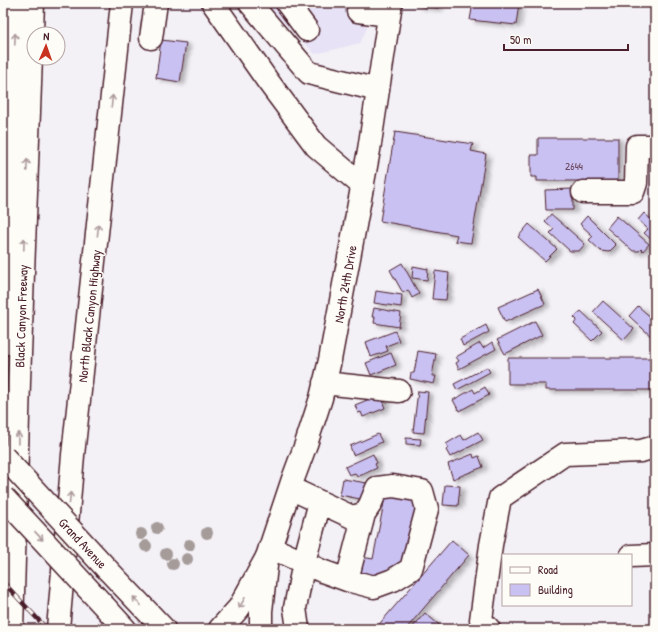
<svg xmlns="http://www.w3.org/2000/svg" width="658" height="632" font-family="'Patrick Hand',sans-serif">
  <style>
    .built { fill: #e7e2f5 }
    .building { fill: #cac1f3; stroke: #4a1f2b; filter: url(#shadow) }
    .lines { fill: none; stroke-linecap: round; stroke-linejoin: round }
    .minor-casing { stroke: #4a1f2b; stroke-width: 25 }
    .major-casing { stroke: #4a1f2b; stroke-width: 25 }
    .highway-casing { stroke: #4a1f2b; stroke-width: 25 }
    .minor { stroke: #fdfcf7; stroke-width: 22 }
    .major { stroke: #fdfcf7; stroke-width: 22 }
    .highway { stroke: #fdfcf7; stroke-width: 22 }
    .rail-casing { stroke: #4a1f2b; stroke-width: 4.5 }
    .rail { stroke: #fdfcf7; stroke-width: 3; stroke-dasharray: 9; stroke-linecap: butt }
    .major-bridge-casing { stroke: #4a1f2b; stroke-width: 25; stroke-linecap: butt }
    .major-bridge { stroke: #fdfcf7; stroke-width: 22 }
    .tree { fill: #a59c9a }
    .oneway { stroke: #ac999b }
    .labels { text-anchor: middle; stroke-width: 3; stroke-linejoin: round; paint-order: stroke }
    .number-label { font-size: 11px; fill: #6a485d }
    .street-label { font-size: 13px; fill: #4a1f2b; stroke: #fdfcf7 }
  </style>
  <defs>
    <filter id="shadow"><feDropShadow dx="4.5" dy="2.5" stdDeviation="2" flood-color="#0004"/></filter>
  </defs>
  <rect width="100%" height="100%" fill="#f3f0f6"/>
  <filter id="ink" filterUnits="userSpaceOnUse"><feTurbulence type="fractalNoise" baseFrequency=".025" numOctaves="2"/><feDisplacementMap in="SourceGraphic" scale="8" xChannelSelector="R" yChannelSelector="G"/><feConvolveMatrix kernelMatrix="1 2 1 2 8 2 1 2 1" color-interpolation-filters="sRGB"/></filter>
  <g filter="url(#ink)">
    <!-- built -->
    <path class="built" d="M265,3H370L367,28L360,43L315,54Z"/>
    <!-- building -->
    <path class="building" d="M419,3H439L438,8L418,6Z
      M473,3H519L516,25L470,20Z
      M161,40L186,43L180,82L156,78Z
      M395,132L473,144L471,151L486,154L471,243L455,241L457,235L380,221Z
      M538,138H618V181H537V177H531V155H538Z
      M573,189V210H546L545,190Z
      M644,213L655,223V243L644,233L648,229L638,220Z
      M551,214L585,244L579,251H570L550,233L554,229L545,221Z
      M587,216L616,245L609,252L601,251L589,240L593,236L580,224Z
      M617,216L649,244L643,251L641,249L639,251H633L607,228Z
      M529,224L557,249L545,261L518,237Z
      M402,263L419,294L412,298L408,290L403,293L390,270Z
      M413,266L428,269L427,280L412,278Z
      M435,271L449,273L446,300L432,299Z
      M538,289L545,304L505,322L498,307Z
      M376,291L402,295L401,307L374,303Z
      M603,301L634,329L624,340L593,312Z
      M638,306L655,321V336L653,338L629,316Z
      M374,308L401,313L399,327L374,323L375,317H372Z
      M581,311L602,331L592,341L574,324L577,320L574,317Z
      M535,321L542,335L505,354L497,340Z
      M486,325L489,332L463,346L460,339Z
      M395,331L399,341L386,346L388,351L371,357L366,342Z
      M492,342L496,349L459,369L456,363L459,361L456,357L480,343L483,348Z
      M418,351L436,354L432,376H436L434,384L410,379L411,373H414Z
      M391,353L396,365L371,375L366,363Z
      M508,358H655V390H546V384H508Z
      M487,367L490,372L457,390L454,384Z
      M485,387L489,395L459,411L453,400L473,389L475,393Z
      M418,391L428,392L424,433L413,432Z
      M384,393L388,401L383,403L385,408L363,417L361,412L358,413L355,405Z
      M478,432L483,440L450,457L446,450L449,448L446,444L461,435L464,440Z
      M378,434L382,442L353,455L350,446Z
      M406,438L421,439L420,445L406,444Z
      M373,454L377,463L375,464L377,468L357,477L355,473L349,475L345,467Z
      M473,454L474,458L479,456L483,467L453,479L448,464Z
      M343,479L373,484L370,501L340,495Z
      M445,485L460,486L458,506L443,505Z
      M386,492L419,498L405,570L391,567L389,578L358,572L361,557L373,559Z
      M452,540L469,555L406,629H375Z
      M425,613L444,629H411Z"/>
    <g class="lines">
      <!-- minor casing -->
      <g class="minor-casing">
        <path id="minor" d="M213,3L267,80L316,146L363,186
          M250,3L309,73L378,90
          M287,3L307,30
          M358,11L389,15
          M151,38L156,3
          M583,192H633L636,183L637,146H655
          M324,383L399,391
          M270,547L322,571L347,580L374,587L393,580L411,569L427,509L422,491L393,486L377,488L370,505L364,514L352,517L290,488
          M631,556L655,555
          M267,557L293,479L306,444L321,398L330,360L369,150L391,3
          M347,580L364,514
          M298,629L295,608L304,562L320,502
          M489,629L481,620L491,545L500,498L565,454L641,451L655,447"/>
      </g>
      <!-- major casing -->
      <g class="major-casing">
        <path id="major" d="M106,568L164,629
          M105,607L125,629
          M220,629L239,608L267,557
          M261,629V611L266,566"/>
      </g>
      <!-- highway casing -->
      <g class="highway-casing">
        <path id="highway" d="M3,344L17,3
          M12,629L19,381L33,3
          M58,629L73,455L122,3"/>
      </g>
      <!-- minor -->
      <use href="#minor" class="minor"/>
      <!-- major -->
      <use href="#major" class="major"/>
      <!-- highway -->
      <use href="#highway" class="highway"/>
      <!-- rail casing -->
      <g class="rail-casing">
        <path id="rail" d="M3,582L47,629"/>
      </g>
      <!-- rail -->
      <use href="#rail" class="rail"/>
      <!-- major-bridge casing -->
      <g class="major-bridge-casing">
        <path id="major-bridge" d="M3,456L106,568
          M3,497L105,607"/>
      </g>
      <!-- major-bridge -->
      <use href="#major-bridge" class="major-bridge"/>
    </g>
    <!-- trees -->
    <g class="tree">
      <circle cx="157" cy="528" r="6"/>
      <circle cx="207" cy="533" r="6"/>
      <circle cx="141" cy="534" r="6"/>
      <circle cx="189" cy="545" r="6"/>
      <circle cx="146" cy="546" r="6"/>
      <circle cx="166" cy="554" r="6"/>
      <circle cx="187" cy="559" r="6"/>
      <circle cx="173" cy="564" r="6"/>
    </g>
    <!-- one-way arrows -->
    <defs><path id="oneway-shaft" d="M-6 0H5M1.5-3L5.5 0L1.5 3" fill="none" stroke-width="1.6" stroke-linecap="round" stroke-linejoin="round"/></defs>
    <g class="oneway">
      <use href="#oneway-shaft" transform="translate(15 39) rotate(-88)"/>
      <use href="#oneway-shaft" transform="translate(112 101) rotate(-84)"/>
      <use href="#oneway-shaft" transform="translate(27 165) rotate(-88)"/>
      <use href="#oneway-shaft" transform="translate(98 230) rotate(-84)"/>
      <use href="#oneway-shaft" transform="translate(24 244) rotate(-88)"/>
      <use href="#oneway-shaft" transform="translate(18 438) rotate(-89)"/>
      <use href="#oneway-shaft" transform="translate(70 498) rotate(-85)"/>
      <use href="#oneway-shaft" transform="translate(39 536) rotate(47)"/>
      <use href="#oneway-shaft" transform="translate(137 601) rotate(-133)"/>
      <use href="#oneway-shaft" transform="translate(242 603) rotate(119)"/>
    </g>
  </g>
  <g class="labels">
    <!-- number labels -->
    <g class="number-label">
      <text x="574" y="170">2644</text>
    </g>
    <!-- street labels -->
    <g class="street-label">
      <text transform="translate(345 284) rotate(-80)" y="5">North 24th Drive</text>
      <text transform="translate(21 316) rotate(-88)" y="5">Black Canyon Freeway</text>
      <text transform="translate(89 316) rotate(-84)" y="5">North Black Canyon Highway</text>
      <text transform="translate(83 543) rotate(47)" y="5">Grand Avenue</text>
    </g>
  </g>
  <!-- margin -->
  <rect width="658" height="632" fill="none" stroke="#fdfcf7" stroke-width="16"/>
  <rect x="8" y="8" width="642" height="616" fill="none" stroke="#4a1f2b" stroke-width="1.5" filter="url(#ink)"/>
  <!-- legend -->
  <rect x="502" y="554" width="130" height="52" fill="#fdfcf7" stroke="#b5a4a5"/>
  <rect x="510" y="567" width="20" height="6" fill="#fdfcf7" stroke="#b5a4a5"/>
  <text x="538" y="574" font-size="12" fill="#4a1f2b">Road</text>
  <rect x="510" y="584" width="20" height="12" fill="#cac1f3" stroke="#b5a4a5"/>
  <text x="538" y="594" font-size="12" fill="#4a1f2b">Building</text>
  <!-- north arrow -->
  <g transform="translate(46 46) rotate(2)"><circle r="19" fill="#fdfcf7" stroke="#b5a4a5"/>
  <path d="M0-3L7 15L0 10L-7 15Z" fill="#c8321e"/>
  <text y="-6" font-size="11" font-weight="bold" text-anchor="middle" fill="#4a1f2b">N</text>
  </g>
  <!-- scale -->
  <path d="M504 44v6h124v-6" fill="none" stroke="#4a1f2b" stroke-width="2"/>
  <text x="510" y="44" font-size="12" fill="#4a1f2b" stroke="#fdfcf7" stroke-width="3" paint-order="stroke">50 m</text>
</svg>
